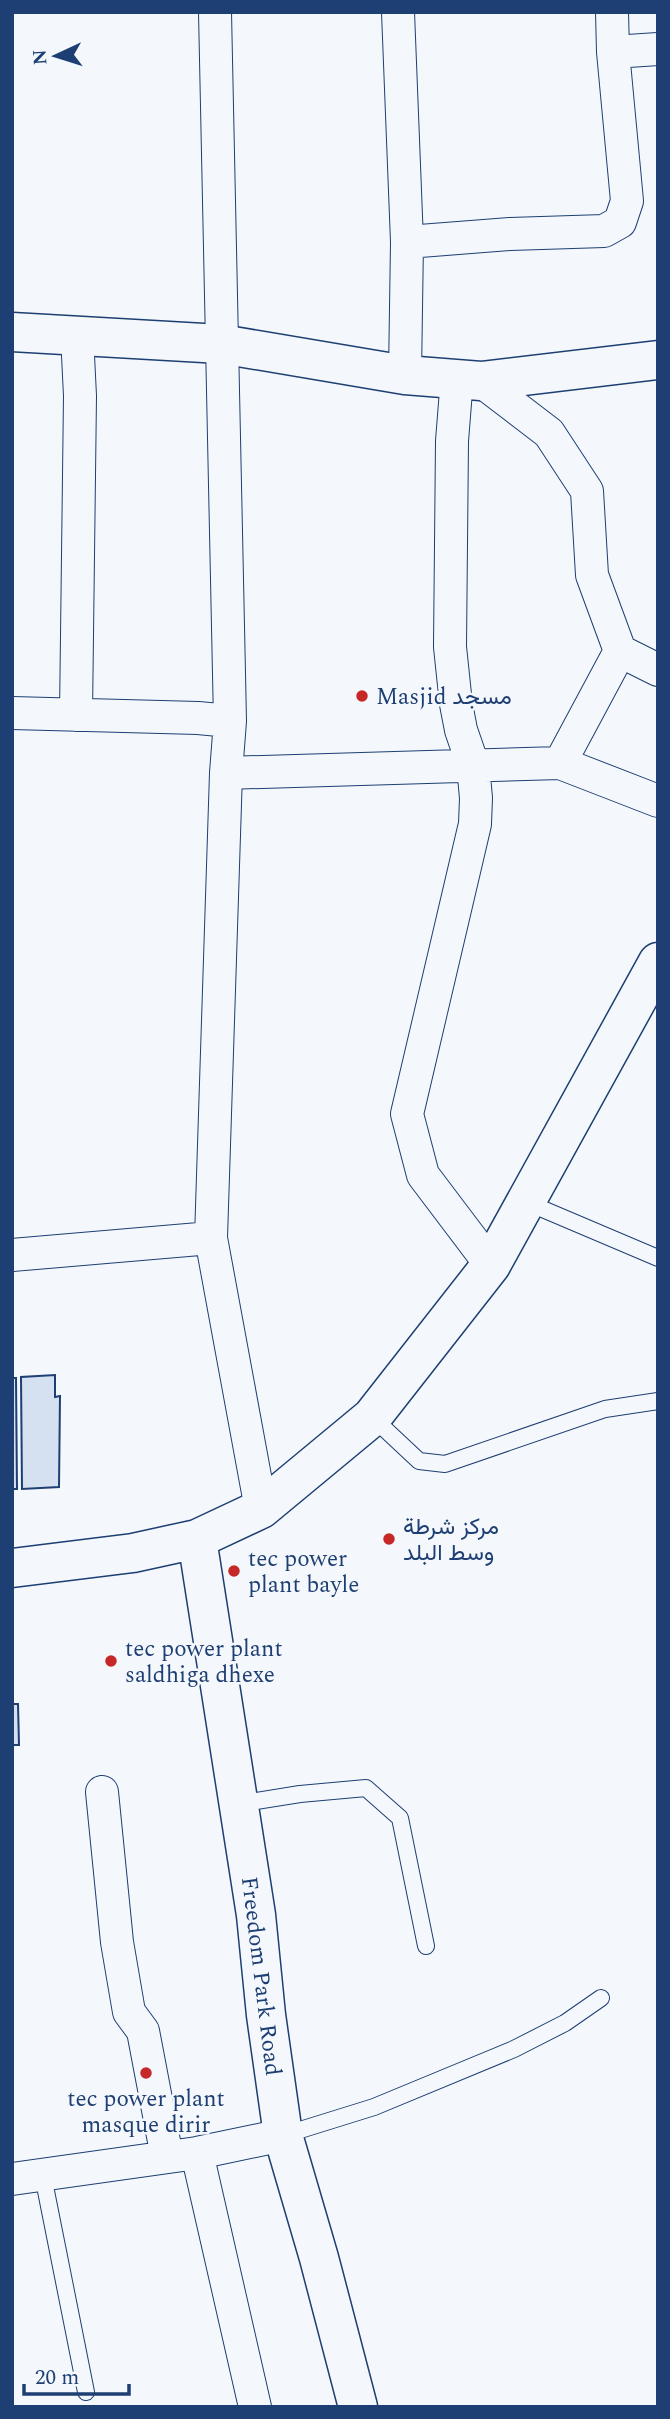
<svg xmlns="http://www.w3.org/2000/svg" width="670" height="2419" font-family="Spectral,Vazirmatn,serif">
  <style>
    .building { fill: #d5e0f0; stroke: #1d3f73; stroke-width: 2 }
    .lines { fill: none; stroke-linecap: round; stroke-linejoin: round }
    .lane-casing { stroke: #1d3f73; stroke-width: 18 }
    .street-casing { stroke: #1d3f73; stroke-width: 34 }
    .secondary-casing { stroke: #1d3f73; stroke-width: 41 }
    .lane { stroke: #f4f7fb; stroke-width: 16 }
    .street { stroke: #f4f7fb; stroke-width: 32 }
    .secondary { stroke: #f4f7fb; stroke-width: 38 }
    .poi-dot { fill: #c62828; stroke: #f4f7fb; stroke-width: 2.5 }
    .labels { text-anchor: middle; stroke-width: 5; stroke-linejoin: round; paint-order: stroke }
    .poi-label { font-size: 23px; fill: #1d3f73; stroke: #f4f7fb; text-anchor: start }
    .street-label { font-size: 23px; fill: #1d3f73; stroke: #f4f7fb }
  </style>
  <rect width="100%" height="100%" fill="#f4f7fb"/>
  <!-- building -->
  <path class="building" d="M55,1375V1397L60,1396L59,1487L22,1489L21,1377Z
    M12,1378H16L17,1489H12Z
    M12,1704H18L19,1745H12Z"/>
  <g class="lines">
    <!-- lane casing -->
    <g class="lane-casing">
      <path id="lane" d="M526,1202L658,1258
        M372,1417L419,1461L445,1464L605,1409L658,1401
        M238,1804L300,1794L366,1788L400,1818L426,1946
        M284,2135L374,2107L514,2049L565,2023L601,1998
        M43,2176L86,2392"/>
    </g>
    <!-- street casing -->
    <g class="street-casing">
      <path id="street" d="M215,12L230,721L226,773L211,1238L261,1509
        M398,12L407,242L405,375
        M613,52L658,49
        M407,242L510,234L604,231L620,222L627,201L613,52L612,12
        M457,378L452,441L450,647L456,704L461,730L473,765L476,798L475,824L407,1114L423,1175L491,1265
        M481,381L549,433L587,491L592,575L620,651L658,670
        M12,713L198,718L230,721
        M76,715L80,396L77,335
        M560,763L620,651
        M226,773L560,763L658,801
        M12,1255L211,1238
        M102,1792L117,1942L129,2012L143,2031L167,2157
        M197,2153L255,2407
        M12,2179L197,2153L283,2135"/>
    </g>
    <!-- secondary casing -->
    <g class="secondary-casing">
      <path id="secondary" d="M12,332L221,344L405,375L481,381L658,360
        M197,1539L256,1915L266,2015L283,2135L319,2258L358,2407
        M12,1568L133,1553L197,1539L261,1509L372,1417L491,1265L658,962"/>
    </g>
    <!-- lane -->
    <use href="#lane" class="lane"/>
    <!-- street -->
    <use href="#street" class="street"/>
    <!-- secondary -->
    <use href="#secondary" class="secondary"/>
  </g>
  <!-- markers -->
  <g class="poi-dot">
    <circle cx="362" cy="696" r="7"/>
    <circle cx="389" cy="1539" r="7"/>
    <circle cx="234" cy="1571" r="7"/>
    <circle cx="111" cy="1661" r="7"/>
    <circle cx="146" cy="2073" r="7"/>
  </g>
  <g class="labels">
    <!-- poi labels -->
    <g class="poi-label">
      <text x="376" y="704">Masjid مسجد</text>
      <text x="403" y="1534">مركز شرطة<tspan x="403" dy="26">وسط البلد</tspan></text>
      <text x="248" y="1566">tec power<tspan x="248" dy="26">plant bayle</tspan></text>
      <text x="125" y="1656">tec power plant<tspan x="125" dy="26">saldhiga dhexe</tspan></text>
      <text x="146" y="2106" text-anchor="middle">tec power plant<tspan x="146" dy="26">masque dirir</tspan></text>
    </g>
    <!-- street labels -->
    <g class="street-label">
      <text transform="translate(262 1976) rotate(83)" y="8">Freedom Park Road</text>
    </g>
  </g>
  <!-- border -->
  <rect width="670" height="2419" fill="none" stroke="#1d3f73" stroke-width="28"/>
  <!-- north arrow -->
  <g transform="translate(56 56) rotate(266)" stroke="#f4f7fb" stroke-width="5" paint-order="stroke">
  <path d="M0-5L12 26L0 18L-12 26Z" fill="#1d3f73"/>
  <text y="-10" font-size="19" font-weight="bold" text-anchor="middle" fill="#1d3f73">N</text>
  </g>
  <!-- scale -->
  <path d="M24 2384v10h105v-10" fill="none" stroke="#1d3f73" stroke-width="3.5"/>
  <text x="35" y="2384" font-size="21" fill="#1d3f73" stroke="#f4f7fb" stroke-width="5" paint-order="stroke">20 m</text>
</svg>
